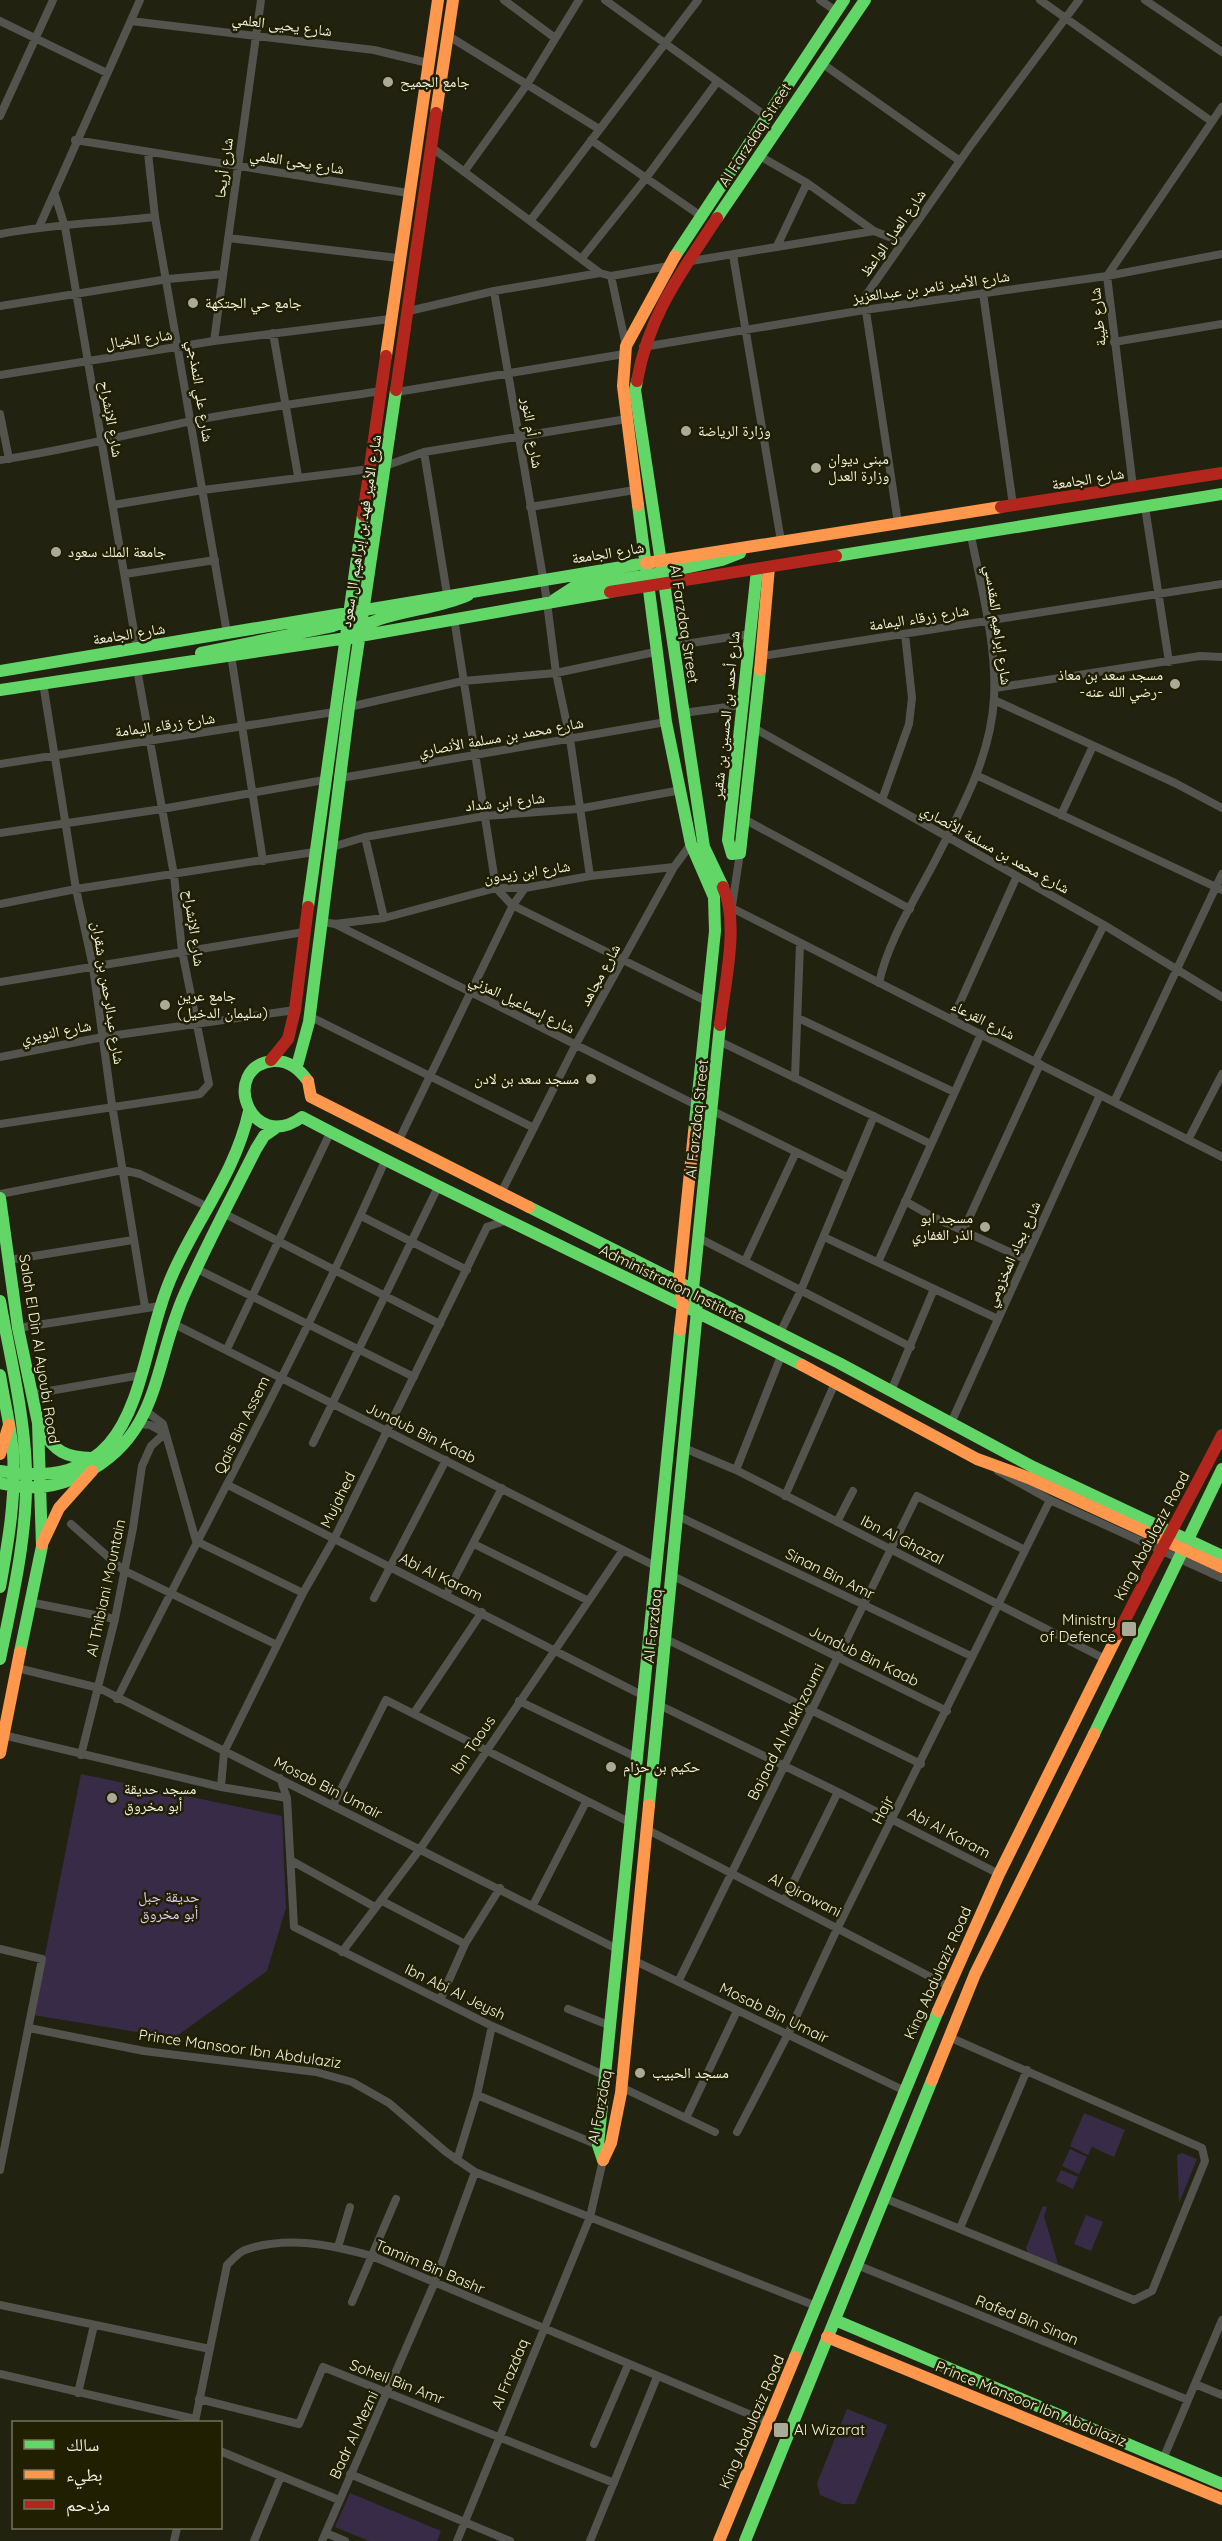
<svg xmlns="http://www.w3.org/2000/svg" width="1222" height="2541" font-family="Quicksand,'Noto Naskh Arabic',sans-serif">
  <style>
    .green { fill: #382b47 }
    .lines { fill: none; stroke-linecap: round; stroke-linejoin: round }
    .street { stroke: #54544f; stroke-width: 8 }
    .fast { stroke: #63d668; stroke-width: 12 }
    .slow { stroke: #ff974d; stroke-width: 12 }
    .jam { stroke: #b3261e; stroke-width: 12 }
    .poi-dot { fill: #aaaa98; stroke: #201f02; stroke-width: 2 }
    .labels { text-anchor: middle; stroke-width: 5; stroke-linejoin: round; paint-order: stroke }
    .street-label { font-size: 15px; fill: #f3f3e1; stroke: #201f02 }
    .poi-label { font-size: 15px; fill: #f3f3e1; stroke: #201f02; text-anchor: start }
    .park-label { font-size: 15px; fill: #decef7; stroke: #201f02 }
  </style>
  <rect width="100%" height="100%" fill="#221"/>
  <!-- green -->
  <path class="green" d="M81,1774L282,1816L286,1908L267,1971L174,2038L33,2015Z
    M1084,2113L1125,2130L1114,2157L1092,2147L1088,2155L1070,2146Z
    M1070,2149L1087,2157L1079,2174L1062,2166Z
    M1182,2153L1197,2159L1179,2203L1177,2155Z
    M1061,2170L1078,2177L1073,2189L1056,2181Z
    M1043,2206L1047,2207L1044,2216L1058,2264L1028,2253L1026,2248Z
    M1086,2215L1103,2222L1091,2251L1074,2244Z
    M847,2409L887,2425L855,2504H842L820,2495L817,2483Z
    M350,2493L441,2531L437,2541H369L335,2527Z"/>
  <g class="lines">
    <!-- street -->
    <path class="street" d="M504,0L555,38
      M605,0L766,116
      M820,0L836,11
      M1040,0L1211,121
      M1145,0L1222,52
      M0,21L107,73
      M131,21L374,50L428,63
      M447,35L599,129
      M820,62L960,161
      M0,116L53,0
      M75,140L408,193
      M591,140L701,216
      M431,147L600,273
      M148,153L155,217L227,633
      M758,155L807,183L874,231L902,242
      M464,172L528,83L579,0
      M55,195L65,227L137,649
      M530,221L698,0
      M39,227L140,0
      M0,234C51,224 103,223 155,217
      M228,238L398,258
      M777,246L807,183
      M733,255L781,541
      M582,258L646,178L717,82
      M691,261L874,231
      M611,276L626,346
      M494,291L546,595L556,673L570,739L590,876
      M983,293L1013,505
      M0,306L168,279L223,274
      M409,311L494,291L600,273L611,276L669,266
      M273,333L298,476
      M214,341L261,0
      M1114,342L1222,324
      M643,347L864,310L1107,276L1222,254
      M0,375L214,341L390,319
      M397,392L624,354
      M0,414L9,459
      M424,452L447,594
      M0,460C63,451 125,435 187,422C251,409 316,401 381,391
      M385,466L424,452L627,419
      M1133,487L1107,276L1222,107
      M113,505L203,490L370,469
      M530,507L635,490
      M1145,507L1169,662
      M898,523L864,298L971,145L1079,0
      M125,574L215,560
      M454,618L496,888L512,905L708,1002
      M672,646L750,634
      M231,655L263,861
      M762,656L1222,584
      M43,683L76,889L93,967L112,1105L145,1307
      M995,688L1200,656L1222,657
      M994,700L1175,783L1222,808
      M349,707L463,681L556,673L655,652
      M683,713L742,705
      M754,728L1104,925L1222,997
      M0,764L334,712
      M976,775L1222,890
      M341,778L666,722
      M882,800L909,724L912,698L905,634
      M1061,815L1093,746
      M744,819L910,909
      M0,833L162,809L324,780
      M365,837L384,918
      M332,847L365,837L485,816L578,809L681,790
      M0,904L76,889L314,852
      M732,906L740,853
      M732,908L1222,1157
      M323,922L335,924L384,918L496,888H525L590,876L674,867L691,844
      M335,924L698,1106
      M0,982L304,932
      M879,983C888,940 916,898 936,859C962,808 991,756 994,698C997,646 981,586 971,536
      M309,1016L534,1128
      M798,1018L954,1092
      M952,1020L1017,876
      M721,1042L931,1144
      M0,1057L103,1037L295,1010
      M1035,1062L1104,925
      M795,1078L800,944
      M1114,1102L1222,874
      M713,1111L847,1177
      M0,1124L200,1094L209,1084L182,951L174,875L137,669
      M1188,1140L1222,1074
      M398,1142L513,905L525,888
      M501,1193L575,1046L674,867
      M0,1194L123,1170L140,1174L208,1207
      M905,1201L933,1217L1025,1259
      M225,1214L440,1324
      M361,1216L467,1270
      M487,1227L507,1220
      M963,1231L1040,1064
      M824,1237L998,1319
      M699,1238L911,1347
      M9,1260L133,1240
      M745,1261L796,1152
      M878,1262L981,1034
      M197,1269L414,1377
      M174,1324L657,1567
      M18,1328L160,1306
      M780,1333L801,1290L874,1116
      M227,1349L331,1131
      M891,1391L934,1289
      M32,1394L141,1375
      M146,1411L163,1424L196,1541L303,1593
      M140,1424L150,1425L165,1433
      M950,1425L1100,1095
      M313,1443L439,1185
      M684,1448L736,1470L1105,1659
      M736,1470L781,1356
      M998,1471L1050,1500L1222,1578
      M228,1485L642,1695
      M785,1496L835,1383
      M678,1516L971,1656
      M837,1522L853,1491
      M71,1524L123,1570L277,1645
      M474,1544L587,1600
      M673,1576L947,1711
      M446,1595L502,1488
      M374,1598L446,1460
      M29,1602L115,1619
      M666,1639L921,1764
      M17,1668L99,1688L619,1950
      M117,1699C207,1519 304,1344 385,1161
      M519,1701L636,1757
      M659,1705L838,1792L999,1874
      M414,1713L482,1612
      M3,1735L221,1787L287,1798L280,1778
      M81,1755L115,1619L133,1528L142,1466L151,1446L165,1433
      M221,1787L224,1752L303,1593L334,1539L487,1227
      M287,1798L294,1927L492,2026L606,2076
      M333,1805L386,1700L631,1823
      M648,1830L948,1986
      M292,1861L375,1907
      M785,1899L838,1792
      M382,1901L465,1944
      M533,1905L586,1802
      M0,1949L42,1959L0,2170
      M342,1952L420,1849L623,1550
      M633,1960L903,2090
      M679,1980L917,1496L1025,1550
      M440,2000L465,1944L500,1888
      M568,2009L611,2026
      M29,2028L144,2051L316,2072L352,2082L389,2103L446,2152L475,2172L816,2306
      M621,2087L715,2132
      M477,2095L598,2145
      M686,2118L737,2011
      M737,2132L788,2034L838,1927L1050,1500
      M457,2160L477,2095L492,2026
      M884,2198L1134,2300L1152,2291L1205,2161L1202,2148L949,2037
      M960,2228L1027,2070
      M338,2247L350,2207
      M857,2265L1188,2400
      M352,2302L396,2199
      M0,2305L210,2349
      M0,2374L195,2419
      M1195,2384L1222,2395
      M78,2393L94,2325
      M199,2399L299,2424L323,2367L614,2483
      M195,2422L227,2265C232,2260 239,2252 245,2250C287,2235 331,2245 372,2256L768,2422
      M594,2444L628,2365
      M220,2451L339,2500
      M1163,2459L1222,2320
      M350,2474L510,2541
      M326,2533L345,2541
      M174,2541L177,2528
      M254,2541L281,2476
      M322,2541L434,2284L475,2172
      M457,2541L590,2217L603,2160
      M590,2541L657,2377"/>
    <!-- fast -->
    <path class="fast" d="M717,218L865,0
      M675,256L844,0
      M637,381L635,390L704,847L723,887
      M638,505L666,722L691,844L714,897L715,931L694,1132
      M836,556L1222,494
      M757,570L728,840L732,854L740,853L760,670
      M554,600L574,587L662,573L722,560L740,553
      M346,637C381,609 428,613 468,595
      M201,653L333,626L351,619L363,610
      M0,671L646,563
      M0,690L360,636L610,592
      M308,907L363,515
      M297,1066L309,1022L349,707L396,390
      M308,1081C299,1069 289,1060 273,1061C219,1067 250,1155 302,1117C467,1204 637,1280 802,1365
      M0,1198L18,1328L38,1423L42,1546L20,1652
      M529,1207L839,1363L1033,1467L1222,1556
      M0,1301C10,1356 24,1412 26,1469C28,1533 13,1596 0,1659
      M0,1375C4,1401 11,1427 13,1453C16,1498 8,1543 0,1587
      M41,1429C54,1451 66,1458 92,1458
      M0,1471C150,1496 131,1364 174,1271C199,1216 236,1171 249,1111
      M0,1483C31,1490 55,1489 84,1474C162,1434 153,1363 185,1293C207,1244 232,1197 256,1149L264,1136L277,1127
      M1094,1734L1222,1469
      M649,1805L697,1311L693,1289L720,1025
      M603,2160L598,2145L680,1330
      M835,2320L1222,2484
      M795,2357L938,2011
      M745,2541L932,2080"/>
    <!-- slow -->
    <path class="slow" d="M436,113L453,0
      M386,356L438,0
      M638,505L623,386L626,346L675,256
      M646,563L1001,507
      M760,670L769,567
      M308,1081L311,1097L529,1207
      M680,1330L683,1304L679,1281L694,1132
      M802,1365L977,1459L1029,1478L1222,1567
      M0,1454L9,1425
      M42,1544L59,1508L92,1471
      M0,1753L20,1652
      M938,2011L999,1874L1118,1634
      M932,2080L975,1974L1094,1734
      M603,2160L611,2143L621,2093L649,1805
      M827,2337L1222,2499
      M719,2541L795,2357"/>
    <!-- jam -->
    <path class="jam" d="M637,381C649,314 681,273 717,218
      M396,390L436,113
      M1001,507L1222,473
      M363,515L386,356
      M610,592L836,556
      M720,1025C724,987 740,923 723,887
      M271,1060L288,1039L295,1010L308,907
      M1118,1634C1151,1567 1188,1502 1222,1435"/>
  </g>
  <!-- markers -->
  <g class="poi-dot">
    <circle cx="388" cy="82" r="6"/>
    <circle cx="193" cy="303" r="6"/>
    <circle cx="686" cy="431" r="6"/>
    <circle cx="816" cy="468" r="6"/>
    <circle cx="56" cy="552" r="6"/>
    <circle cx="1175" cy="684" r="6"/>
    <circle cx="165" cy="1005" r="6"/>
    <circle cx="591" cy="1079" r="6"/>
    <circle cx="985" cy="1227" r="6"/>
    <rect x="1121" y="1621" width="16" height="16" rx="3"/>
    <circle cx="611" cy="1767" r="6"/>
    <circle cx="112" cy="1798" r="6"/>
    <circle cx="640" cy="2073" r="6"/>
    <rect x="773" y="2422" width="16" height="16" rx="3"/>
  </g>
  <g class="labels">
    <!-- street labels -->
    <g class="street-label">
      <text transform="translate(282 25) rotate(7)" y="5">شارع يحيى العلمي</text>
      <text transform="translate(755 135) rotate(-57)" y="5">Al Farzdaq Street</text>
      <text transform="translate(297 162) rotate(9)" y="5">شارع يحئ العلمي</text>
      <text transform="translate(224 168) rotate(-82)" y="5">شارع أريحا</text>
      <text transform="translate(893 233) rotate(-55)" y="5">شارع العدل الواعظ</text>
      <text transform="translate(931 287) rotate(-8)" y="5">شارع الأمير ثامر بن عبدالعزيز</text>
      <text transform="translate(1098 317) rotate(-96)" y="5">شارع طيبة</text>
      <text transform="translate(139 339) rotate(-8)" y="5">شارع الخيال</text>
      <text transform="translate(200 391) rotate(81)" y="5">شارع علي النمذجي</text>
      <text transform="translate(111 419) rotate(80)" y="5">شارع الإنشراح</text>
      <text transform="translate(532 433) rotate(81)" y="5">شارع أم النور</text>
      <text transform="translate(1088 479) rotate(-9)" y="5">شارع الجامعة</text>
      <text transform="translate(361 531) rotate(-81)" y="5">شارع الأمير فهد بن إبراهيم ال سعود</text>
      <text transform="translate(608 553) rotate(-9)" y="5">شارع الجامعة</text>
      <text transform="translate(919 618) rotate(-9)" y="5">شارع زرقاء اليمامة</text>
      <text transform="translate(684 624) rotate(81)" y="5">Al Farzdaq Street</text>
      <text transform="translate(998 625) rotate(82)" y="5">شارع إبراهيم المقدسي</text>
      <text transform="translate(129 634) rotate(-9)" y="5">شارع الجامعة</text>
      <text transform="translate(726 715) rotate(-84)" y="5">شارع أحمد بن الحسين بن شقير</text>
      <text transform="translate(165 725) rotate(-8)" y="5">شارع زرقاء اليمامة</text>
      <text transform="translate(501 737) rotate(-10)" y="5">شارع محمد بن مسلمة الأنصاري</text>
      <text transform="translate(505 802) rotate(-6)" y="5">شارع ابن شداد</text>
      <text transform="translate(995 849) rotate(29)" y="5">شارع محمد بن مسلمة الأنصاري</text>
      <text transform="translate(527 872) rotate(-8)" y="5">شارع ابن زيدون</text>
      <text transform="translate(194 928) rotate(82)" y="5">شارع الإنشراح</text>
      <text transform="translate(600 975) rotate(-61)" y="5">شارع مجاهد</text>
      <text transform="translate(108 993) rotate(81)" y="5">شارع عبدالرحمن بن شقران</text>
      <text transform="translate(522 1004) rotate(26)" y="5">شارع إسماعيل المزني</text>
      <text transform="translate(983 1020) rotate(27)" y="5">شارع القرعاء</text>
      <text transform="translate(56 1032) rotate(-11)" y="5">شارع النويري</text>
      <text transform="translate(697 1119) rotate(-84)" y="5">Al Farzdaq Street</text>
      <text transform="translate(1013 1254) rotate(-66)" y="5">شارع بجاد المخزومي</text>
      <text transform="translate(672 1284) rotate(26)" y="5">Administration Institute</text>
      <text transform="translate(39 1349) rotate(81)" y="5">Salah El Din Al Ayoubi Road</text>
      <text transform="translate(242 1425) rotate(-64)" y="5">Qais Bin Assem</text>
      <text transform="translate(421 1433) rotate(26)" y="5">Jundub Bin Kaab</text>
      <text transform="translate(338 1500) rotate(-64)" y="5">Mujahed</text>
      <text transform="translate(1152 1536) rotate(-62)" y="5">King Abdulaziz Road</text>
      <text transform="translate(902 1540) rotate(27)" y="5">Ibn Al Ghazal</text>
      <text transform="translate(830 1574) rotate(26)" y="5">Sinan Bin Amr</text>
      <text transform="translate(441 1577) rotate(26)" y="5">Abi Al Karam</text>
      <text transform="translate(106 1588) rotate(-78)" y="5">Al Thibiani Mountain</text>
      <text transform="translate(653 1626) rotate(-84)" y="5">Al Farzdaq</text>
      <text transform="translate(864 1656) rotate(26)" y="5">Jundub Bin Kaab</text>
      <text transform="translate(786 1732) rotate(-63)" y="5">Bajaad Al Makhzoumi</text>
      <text transform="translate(473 1745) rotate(-56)" y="5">Ibn Taous</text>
      <text transform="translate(328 1788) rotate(27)" y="5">Mosab Bin Umair</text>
      <text transform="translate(883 1810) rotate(-63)" y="5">Hajr</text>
      <text transform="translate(949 1833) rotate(28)" y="5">Abi Al Karam</text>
      <text transform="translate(805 1895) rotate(27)" y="5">Al Qirawani</text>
      <text transform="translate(938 1973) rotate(-66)" y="5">King Abdulaziz Road</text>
      <text transform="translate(455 1992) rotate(26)" y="5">Ibn Abi Al Jeysh</text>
      <text transform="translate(774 2013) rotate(26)" y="5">Mosab Bin Umair</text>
      <text transform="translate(240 2049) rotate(8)" y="5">Prince Mansoor Ibn Abdulaziz</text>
      <text transform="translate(600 2107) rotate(-79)" y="5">Al Farzdaq</text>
      <text transform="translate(430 2267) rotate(23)" y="5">Tamim Bin Bashr</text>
      <text transform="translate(1027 2320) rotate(22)" y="5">Rafed Bin Sinan</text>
      <text transform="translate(510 2374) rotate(-68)" y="5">Al Frazdaq</text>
      <text transform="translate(397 2382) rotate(21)" y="5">Soheil Bin Amr</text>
      <text transform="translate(1031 2404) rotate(22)" y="5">Prince Mansoor Ibn Abdulaziz</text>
      <text transform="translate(752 2422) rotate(-67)" y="5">King Abdulaziz Road</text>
      <text transform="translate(354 2435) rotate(-65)" y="5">Badr Al Mezni</text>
    </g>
    <!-- poi labels -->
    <g class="poi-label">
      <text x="400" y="87">جامع الجميح</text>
      <text x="205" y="308">جامع حي الجتكهة</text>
      <text x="698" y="436">وزارة الرياضة</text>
      <text x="828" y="464">مبنى ديوان<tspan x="828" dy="17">وزارة العدل</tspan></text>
      <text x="68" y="557">جامعة الملك سعود</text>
      <text x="1163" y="680" text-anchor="end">مسجد سعد بن معاذ<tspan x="1163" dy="17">-رضي الله عنه-</tspan></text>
      <text x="177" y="1001">جامع عرين<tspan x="177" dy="17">(سليمان الدخيل)</tspan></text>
      <text x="579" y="1084" text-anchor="end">مسجد سعد بن لادن</text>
      <text x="973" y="1223" text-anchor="end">مسجد ابو<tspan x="973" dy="17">الذر الغفاري</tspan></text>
      <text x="1116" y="1625" text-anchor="end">Ministry<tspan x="1116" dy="17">of Defence</tspan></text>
      <text x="623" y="1772">حكيم بن حزام</text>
      <text x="124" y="1794">مسجد حديقة<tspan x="124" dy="17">أبو مخروق</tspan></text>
      <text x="652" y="2078">مسجد الحبيب</text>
      <text x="794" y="2435">Al Wizarat</text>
    </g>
    <!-- park labels -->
    <g class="park-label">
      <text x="169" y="1902">حديقة جبل<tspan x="169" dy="17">أبو مخروق</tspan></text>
    </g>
  </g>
  <!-- legend -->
  <rect x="12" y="2421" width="210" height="108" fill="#201f02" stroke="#74745b" stroke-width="1.5"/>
  <rect x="24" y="2440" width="30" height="9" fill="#63d668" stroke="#74745b" stroke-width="1.5"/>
  <text x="66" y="2451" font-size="18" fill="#f3f3e1">سالك</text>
  <rect x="24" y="2470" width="30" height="9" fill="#ff974d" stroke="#74745b" stroke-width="1.5"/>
  <text x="66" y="2481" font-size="18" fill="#f3f3e1">بطيء</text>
  <rect x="24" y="2500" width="30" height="9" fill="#b3261e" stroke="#74745b" stroke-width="1.5"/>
  <text x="66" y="2511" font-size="18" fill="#f3f3e1">مزدحم</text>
</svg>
